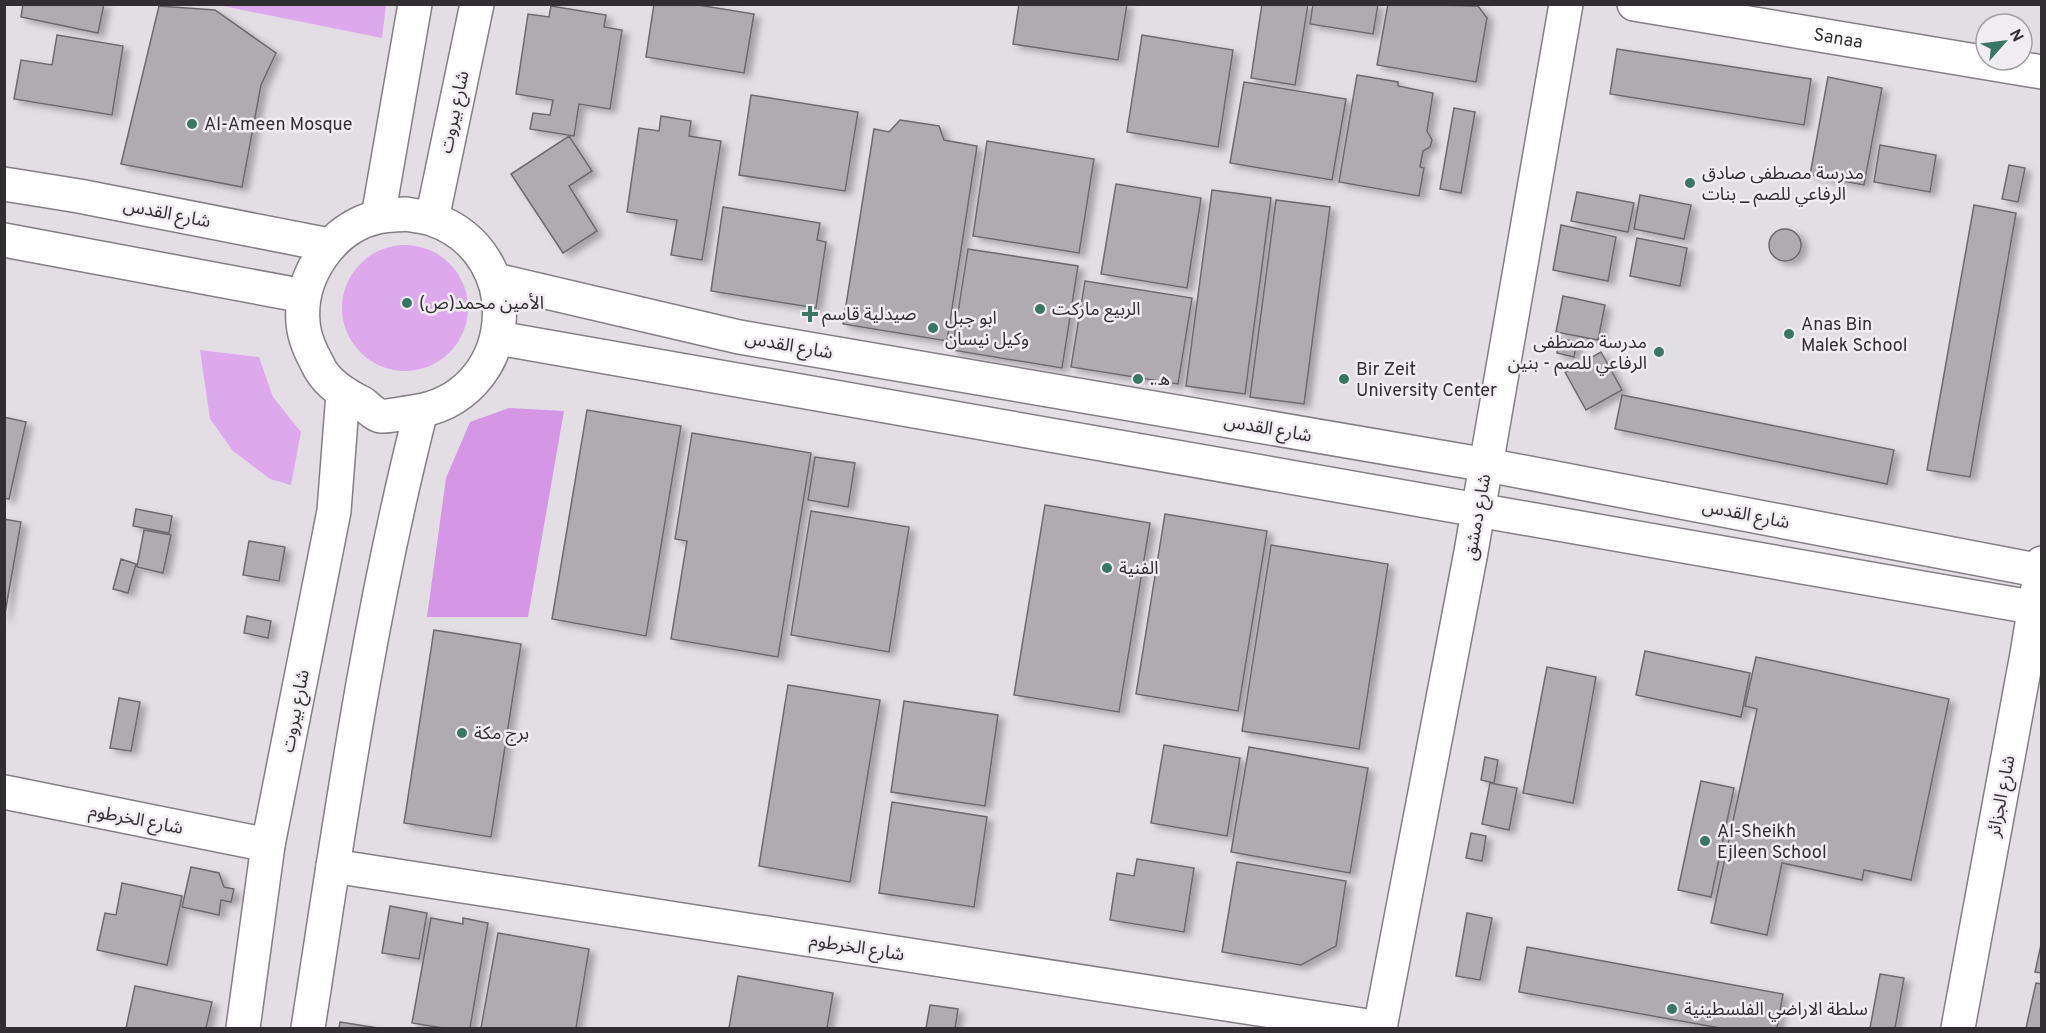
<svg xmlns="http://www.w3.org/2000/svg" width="2046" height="1033" font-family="Overpass,'Noto Sans Arabic',sans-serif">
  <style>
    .green { fill: #dea9ec }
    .forest { fill: #d596e5 }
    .building { fill: #afabb1; stroke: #6d696e; stroke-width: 1.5; filter: url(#shadow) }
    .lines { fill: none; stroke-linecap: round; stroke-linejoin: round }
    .minor-casing { stroke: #837f84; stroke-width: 36 }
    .major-casing { stroke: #837f84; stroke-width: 36 }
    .minor { stroke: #fff; stroke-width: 33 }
    .major { stroke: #fff; stroke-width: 33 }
    .poi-dot { fill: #3a7763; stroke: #f0ecf1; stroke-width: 2 }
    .labels { text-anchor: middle; stroke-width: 5; stroke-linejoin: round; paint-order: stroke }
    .street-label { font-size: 18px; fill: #302e30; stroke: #f0ecf1 }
    .poi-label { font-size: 18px; fill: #302e30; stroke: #f0ecf1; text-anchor: start }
  </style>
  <defs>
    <filter id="shadow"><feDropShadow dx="6" dy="4" stdDeviation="3" flood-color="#0004"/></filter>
  </defs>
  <rect width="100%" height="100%" fill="#e3dee4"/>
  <!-- green -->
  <path class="green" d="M218,5H386L382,38Z
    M342 308a63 63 0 1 1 126 0a63 63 0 1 1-126 0Z
    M200,350L259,357L273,397L301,432L291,485L270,479L233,451L210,419Z"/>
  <!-- forest -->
  <path class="forest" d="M509,408L564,411L528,617H427L446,478L470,422Z"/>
  <!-- building -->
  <path class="building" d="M23,4H104L98,33L21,17Z
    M654,4H692L754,14L744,73L646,57Z
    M1019,4H1127L1118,60L1013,44Z
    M1262,4H1308L1295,85L1251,78Z
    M1313,4H1378L1373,34L1310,24Z
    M1388,4L1478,6L1487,18L1476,82L1377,65Z
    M159,6L215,10L276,53L261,85L242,187L121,164Z
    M551,6L606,15L604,27L622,30L610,109L579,104L574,136L530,129L533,113L550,115L553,100L516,94L528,14L549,17Z
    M57,35L123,46L112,115L14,99L21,60L52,65Z
    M1142,35L1233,50L1218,147L1127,132Z
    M1617,49L1811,79L1804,125L1610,94Z
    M1357,75L1398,82V86L1433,93L1427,131L1432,140L1430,147L1423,151L1420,167L1424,168L1419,196L1339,182Z
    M1828,77L1882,88L1864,185L1810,175Z
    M1244,82L1346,99L1332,180L1230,163Z
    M751,95L858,112L845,191L739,175Z
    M1454,108L1475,112L1461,193L1440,189Z
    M661,116L691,121L689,136L721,141L702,260L671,255L677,220L627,212L639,128L659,131Z
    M900,120L939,126L944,140L977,146L947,341L843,324L874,129L889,132Z
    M569,136L592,171L569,186L597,231L563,253L511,174Z
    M987,141L1094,159L1079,253L973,236Z
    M1880,145L1936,155L1930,192L1874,182Z
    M2009,165L2025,168L2018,202L2002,199Z
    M1116,184L1201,198L1187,288L1101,274Z
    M1212,190L1271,198L1245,394L1186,386Z
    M1577,192L1634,203L1628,232L1571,221Z
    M1640,195L1691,205L1684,239L1634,229Z
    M1276,200L1330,207L1304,404L1250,397Z
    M1974,205L2016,213L1970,477L1927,470Z
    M723,207L820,223L817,240L826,242L816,308L711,291Z
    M1561,225L1616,237L1608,281L1553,270Z
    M1769 245a16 16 0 1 1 32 0a16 16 0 1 1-32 0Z
    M1637,238L1687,248L1680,286L1630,276Z
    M968,249L1078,266L1062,368L952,350Z
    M1085,281L1192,298L1178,384L1071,367Z
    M1563,296L1605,305L1598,340L1556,332Z
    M1559,338L1577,342L1574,357L1557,353Z
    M1601,352L1622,390L1586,410L1565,372Z
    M1622,395L1894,450L1887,484L1615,429Z
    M587,410L681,426L646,636L552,619Z
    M4,417L26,422L9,499L4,498Z
    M692,433L811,453L778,657L671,639L687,541L675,539Z
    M815,457L855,463L848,507L808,500Z
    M1045,505L1150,523L1119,712L1014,695Z
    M136,509L172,516L169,533L133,526Z
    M811,511L909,527L889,652L791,635Z
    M1165,514L1267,531L1238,711L1136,694Z
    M4,519L21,522L4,619Z
    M144,530L171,535L163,573L137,567Z
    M249,541L285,547L279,581L243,575Z
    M1271,545L1388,564L1359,749L1242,731Z
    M121,559L136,564L128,593L113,589Z
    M247,616L271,621L268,638L244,633Z
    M434,630L521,644L491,837L404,823Z
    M1645,651L1750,673L1741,717L1636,695Z
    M1756,657L1949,699L1911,880L1864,870L1862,880L1782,863L1767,935L1711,923L1757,709L1745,706Z
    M1547,667L1596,677L1573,803L1523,793Z
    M788,685L880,700L850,882L759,866Z
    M119,698L140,702L131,751L110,748Z
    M904,701L998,715L985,806L891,792Z
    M1164,745L1240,758L1227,836L1151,823Z
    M1249,747L1368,768L1350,873L1231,852Z
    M1485,757L1498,760L1494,783L1481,780Z
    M1701,781L1734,788L1711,897L1678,890Z
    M1490,783L1517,788L1509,830L1482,824Z
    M892,802L987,817L974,907L879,893Z
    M1471,833L1486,836L1482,861L1466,858Z
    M1137,859L1194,868L1184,932L1110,920L1117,873L1134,876Z
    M1237,862L1346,881L1336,946L1301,965L1222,952Z
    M191,867L219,873L224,887L234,889L231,902L221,900L219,915L182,907Z
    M122,883L182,896L167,965L97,950L105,913L116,915Z
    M390,906L427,913L419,959L382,953Z
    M1467,913L1492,918L1480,980L1456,976Z
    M431,918L463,924V918L488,923L470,1028H443L412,1023Z
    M498,933L589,949L576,1028H481Z
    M2042,940V973L2035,972Z
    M1527,947L1783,994L1777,1028H1720L1519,992Z
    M1880,974L1904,978L1895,1028H1870Z
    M738,976L833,993L827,1028H729Z
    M2036,983L2042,984V1028H2026Z
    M135,986L212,1002L206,1028H126Z
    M930,1005L958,1009L955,1028H926Z
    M340,1022L378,1028H339Z"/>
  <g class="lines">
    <!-- minor casing -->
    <g class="minor-casing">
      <g id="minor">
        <path id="s1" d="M1634,4L2042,72"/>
        <path d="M4,792L268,845"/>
        <path d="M333,866L1381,1028"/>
        <path d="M1380,1028L1471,552L1566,4"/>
        <path d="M1958,1028L2027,654L2042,563"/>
      </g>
    </g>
    <!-- major casing -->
    <g class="major-casing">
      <path id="major" d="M4,184L79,196L329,245
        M406,214C414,216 424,216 432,219C532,254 517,399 412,412C405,413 387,417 381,416C375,415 367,407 362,403C346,395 329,385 320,369C312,354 304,339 303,322C299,276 332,227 378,217C387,215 397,215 406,214Z
        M378,217L415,4
        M432,219L477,4
        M4,240L304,296
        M495,280L739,337L1487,465L2042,571
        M498,338L2042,609
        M243,1028L268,845L334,511L343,393
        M308,1028C340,822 369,614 421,411"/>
    </g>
    <!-- minor -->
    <use href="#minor" class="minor"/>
    <!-- major -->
    <use href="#major" class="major"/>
  </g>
  <!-- markers -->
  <g class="poi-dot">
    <circle cx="192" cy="124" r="6"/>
    <circle cx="1690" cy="183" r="6"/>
    <circle cx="407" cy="303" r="6"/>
    <circle cx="1040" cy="309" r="6"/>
    <path d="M807 305h6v6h6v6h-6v6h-6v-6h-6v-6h6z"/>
    <circle cx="933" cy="328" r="6"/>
    <circle cx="1789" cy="334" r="6"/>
    <circle cx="1659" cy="352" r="6"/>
    <circle cx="1138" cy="379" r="6"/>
    <circle cx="1344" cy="379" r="6"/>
    <circle cx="1107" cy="568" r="6"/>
    <circle cx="462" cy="733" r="6"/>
    <circle cx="1705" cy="841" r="6"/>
    <circle cx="1672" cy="1009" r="6"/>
  </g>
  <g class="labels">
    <!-- street labels -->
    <g class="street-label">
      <text dy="6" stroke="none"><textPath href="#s1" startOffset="207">Sanaa</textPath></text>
      <text transform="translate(454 112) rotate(-78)" y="6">شارع بيروت</text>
      <text transform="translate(167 213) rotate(11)" y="6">شارع القدس</text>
      <text transform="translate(789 345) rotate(10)" y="6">شارع القدس</text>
      <text transform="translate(1268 428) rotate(10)" y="6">شارع القدس</text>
      <text transform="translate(1746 514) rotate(11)" y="6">شارع القدس</text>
      <text transform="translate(1477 517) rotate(-80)" y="6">شارع دمشق</text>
      <text transform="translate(295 711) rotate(-79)" y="6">شارع بيروت</text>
      <text transform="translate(2001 796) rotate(-79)" y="6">شارع الجزائر</text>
      <text transform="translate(136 819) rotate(11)" y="6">شارع الخرطوم</text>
      <text transform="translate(857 947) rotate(9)" y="6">شارع الخرطوم</text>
    </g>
    <!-- poi labels -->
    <g class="poi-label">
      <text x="204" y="130">Al-Ameen Mosque</text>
      <text x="1702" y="179">مدرسة مصطفى صادق<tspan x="1702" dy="21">الرفاعي للصم _ بنات</tspan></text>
      <text x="419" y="309">الأمين محمد(ص)</text>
      <text x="1052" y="315">الربيع ماركت</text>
      <text x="822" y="320">صيدلية قاسم</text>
      <text x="945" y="324">ابو جبل<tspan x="945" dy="21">وكيل نيسان</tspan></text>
      <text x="1801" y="330">Anas Bin<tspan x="1801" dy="21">Malek School</tspan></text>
      <text x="1647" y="348" text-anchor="end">مدرسة مصطفى<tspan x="1647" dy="21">الرفاعي للصم - بنين</tspan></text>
      <text x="1356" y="375">Bir Zeit<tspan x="1356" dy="21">University Center</tspan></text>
      <text x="1150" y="385">..ه</text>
      <text x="1119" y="574">الفنية</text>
      <text x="474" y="739">برج مكة</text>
      <text x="1717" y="837">Al-Sheikh<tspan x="1717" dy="21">Ejleen School</tspan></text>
      <text x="1684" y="1015">سلطة الاراضي الفلسطينية</text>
    </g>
  </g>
  <!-- border -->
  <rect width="2046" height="1033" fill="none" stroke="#302e30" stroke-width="12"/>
  <!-- north arrow -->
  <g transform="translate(2004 42) rotate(62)"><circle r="28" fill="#f0ecf1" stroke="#a3a0a4" stroke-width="1.5"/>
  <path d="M0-4.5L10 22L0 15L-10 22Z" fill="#3a7763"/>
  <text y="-9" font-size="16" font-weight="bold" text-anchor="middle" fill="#302e30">N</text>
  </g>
</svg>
